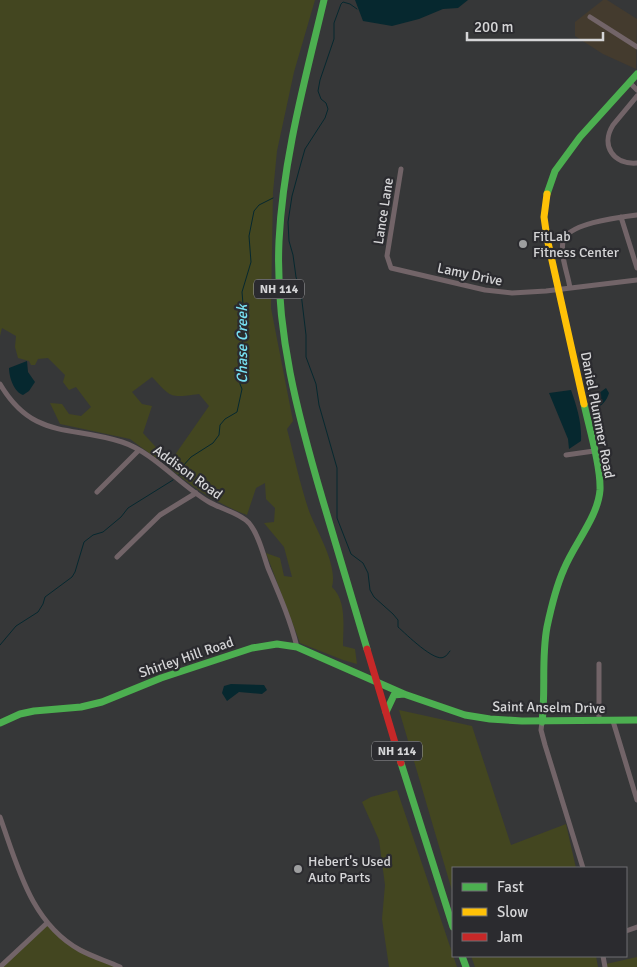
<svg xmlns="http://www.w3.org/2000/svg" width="637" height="967" font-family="Signika,sans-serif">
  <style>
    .commercial { fill: #443b2e }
    .green { fill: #434620 }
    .water { fill: #06282f }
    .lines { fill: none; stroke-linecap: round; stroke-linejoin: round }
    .stream { stroke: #06282f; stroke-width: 1 }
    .street { stroke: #726468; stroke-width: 5 }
    .fast { stroke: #4caf50; stroke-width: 7 }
    .slow { stroke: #ffc107; stroke-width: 7 }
    .jam { stroke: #c62828; stroke-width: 7 }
    .poi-dot { fill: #9d9e9f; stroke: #2b2b2f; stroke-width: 2 }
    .labels { text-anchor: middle; stroke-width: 4.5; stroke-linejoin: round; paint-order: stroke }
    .shield { fill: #2b2b2f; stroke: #a2a2a5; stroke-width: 1 }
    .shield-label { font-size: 12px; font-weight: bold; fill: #d5d5d7 }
    .street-label { font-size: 14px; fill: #d5d5d7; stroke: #2b2b2f }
    .poi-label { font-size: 14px; fill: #d5d5d7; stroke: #2b2b2f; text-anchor: start }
    .water-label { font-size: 15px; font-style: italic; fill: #77e0f3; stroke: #2b2b2f }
  </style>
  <rect width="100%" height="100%" fill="#363738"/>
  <!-- commercial -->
  <path class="commercial" d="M603,0H607L637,19L636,69L603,54L575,36V22Z"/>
  <!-- green -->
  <path class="green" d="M0,0H315L294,72L277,151L273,192L271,308L293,421L287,429C294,456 300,484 309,511C317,532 338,565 332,587C347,601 343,627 343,646L355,649L357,664L343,660L300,643L266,553L280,558L284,576L292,577L284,547L264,523L274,522L275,508L266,499L265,483L256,488L247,515C218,504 193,488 170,468V462L209,406L199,394C169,398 172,398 152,377L132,392L142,404L152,406L143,433L163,455L160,461L130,439L60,424L50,403L62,404L69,414L81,416L91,407L76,387L69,390L63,382L65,375L48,358L38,359L35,365H31L29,361L18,358L15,347L16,336L2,328L0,336Z
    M399,710L472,726L511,845L566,824L576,868H453V894Z
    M397,790L457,967H389L382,919L385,885L379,840L362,802L371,797Z
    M47,923L67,941L120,967H0Z
    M471,956H596L598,967H475Z
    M637,957V967H606V964Z"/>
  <!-- water -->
  <path class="water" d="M355,0H468L458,8L443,9L419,19L392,26L363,21Z
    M27,361L28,372L35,382L29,391L23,395C14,392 9,377 9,368Z
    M606,388L609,393C607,400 602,407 594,408L595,396Z
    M571,390C577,407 582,423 581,441L569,449L568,439L549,393Z
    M231,684L264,685L267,690L262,694L239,692L227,701L222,693L224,686Z"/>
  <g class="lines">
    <!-- stream -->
    <path class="stream" d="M357,9L350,4L343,2L341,4L334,23V39L320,80L318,91L321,99L326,103L328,109L325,118L305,149L301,163L292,196L288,222L289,241L293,255L296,277L301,293L306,335V357L316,384L319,405L337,468V518L351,554L363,563L368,573L370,590L374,597L393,614L398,620V627C406,634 435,663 444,657C447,656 448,653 450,651
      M179,475L182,467L191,457L213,443L219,435L220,425L225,419L237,412L242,389L240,384L244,316L242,292L251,262L249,236L254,211L259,205L273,198
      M0,645L16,626L38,612L43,604L45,597L72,577L75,572L84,542L93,535L103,532L121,517L128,508L173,480"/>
    <!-- street -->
    <path class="street" d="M590,17L637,47
      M629,82L637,90
      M637,96L613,125C600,146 614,165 637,163
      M401,169L387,256L391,268L485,290L512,293L546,291L637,280
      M621,217L637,268
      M570,288C568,274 560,256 563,242C566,223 621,217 637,215
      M0,384C33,440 70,425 122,442C153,452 180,485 209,502C221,509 240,513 249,523C259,535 263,554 268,568C279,594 290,619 297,647
      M566,455L594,451
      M97,492L139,450
      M117,557L160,515L196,493
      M599,664V721
      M613,721L637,800
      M542,722L541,730L545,745L583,868
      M0,817C18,867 31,923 80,950C93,957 107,961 120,967
      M626,931L637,927
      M603,956L605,967
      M0,967L47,923"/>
    <!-- fast -->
    <path class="fast" d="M324,0C305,80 283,159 279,241C275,331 298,416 323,501C338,550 352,600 367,649
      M547,194L555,171L580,137L637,74
      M386,712L394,695L404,694
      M542,722C546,691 541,659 547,627C551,608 556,587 564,569C574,544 598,517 600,490C601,467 589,427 584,404
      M0,723L20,714L34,711L81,707L102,702L161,678L252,648L277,644L297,647L404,694L465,715L490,719L522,721L637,720
      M401,763L453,927
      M462,956L466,967"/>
    <!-- slow -->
    <path class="slow" d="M547,194L544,217L547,238L584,404"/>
    <!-- jam -->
    <path class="jam" d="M367,649L401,763"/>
  </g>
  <!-- markers -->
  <g class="poi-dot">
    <circle cx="523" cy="244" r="5"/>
    <circle cx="298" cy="869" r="5"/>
  </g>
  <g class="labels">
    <!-- shield labels -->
    <g class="shield">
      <rect x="254" y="279.5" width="50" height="19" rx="4"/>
      <rect x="372" y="741.5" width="50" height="19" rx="4"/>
    </g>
    <g class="shield-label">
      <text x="279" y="293">NH 114</text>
      <text x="397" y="755">NH 114</text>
    </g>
    <!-- street labels -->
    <g class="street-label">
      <text transform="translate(383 211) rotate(-81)" y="5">Lance Lane</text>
      <text transform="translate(470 274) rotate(12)" y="5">Lamy Drive</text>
      <text transform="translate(598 415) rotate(79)" y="5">Daniel Plummer Road</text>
      <text transform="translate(188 472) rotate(36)" y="5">Addison Road</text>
      <text transform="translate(186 657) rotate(-19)" y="5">Shirley Hill Road</text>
      <text transform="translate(549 707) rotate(1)" y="5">Saint Anselm Drive</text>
    </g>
    <!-- poi labels -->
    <g class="poi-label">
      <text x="533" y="241">FitLab<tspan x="533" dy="16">Fitness Center</tspan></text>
      <text x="308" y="866">Hebert's Used<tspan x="308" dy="16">Auto Parts</tspan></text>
    </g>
    <!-- water labels -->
    <g class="water-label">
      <text transform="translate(242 344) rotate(-90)" y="5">Chase Creek</text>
    </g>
  </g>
  <!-- legend -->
  <rect x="452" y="867" width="175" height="90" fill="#2b2b2f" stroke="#6f6f72"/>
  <rect x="462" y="883" width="25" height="8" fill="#4caf50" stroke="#6f6f72"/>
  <text x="497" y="892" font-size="15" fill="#d5d5d7">Fast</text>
  <rect x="462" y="908" width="25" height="8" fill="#ffc107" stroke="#6f6f72"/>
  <text x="497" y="917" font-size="15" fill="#d5d5d7">Slow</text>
  <rect x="462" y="933" width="25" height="8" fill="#c62828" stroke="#6f6f72"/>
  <text x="497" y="942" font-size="15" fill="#d5d5d7">Jam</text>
  <!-- scale -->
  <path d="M467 32v8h136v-8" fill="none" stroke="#d5d5d7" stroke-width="2.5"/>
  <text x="474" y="32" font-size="15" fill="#d5d5d7" stroke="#2b2b2f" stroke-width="4" paint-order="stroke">200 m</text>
</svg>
